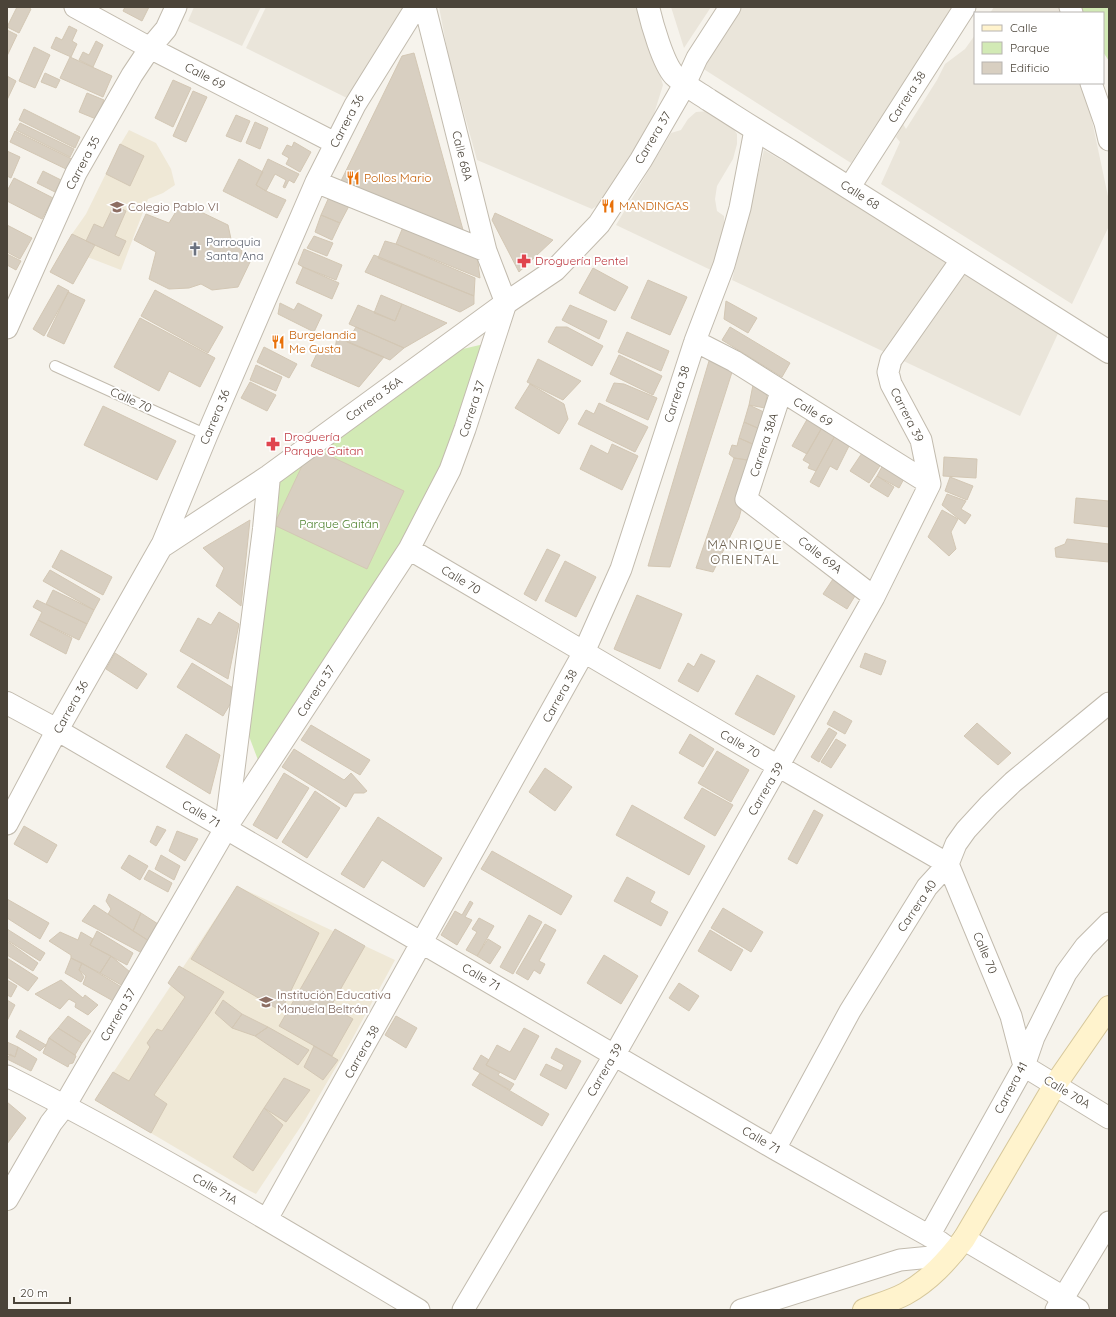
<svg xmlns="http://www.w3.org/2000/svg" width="1116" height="1317" font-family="Quicksand,sans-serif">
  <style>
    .residential { fill: #eae5da }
    .education { fill: #efe8d6 }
    .green { fill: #d2eab5 }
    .building { fill: #d8cfc1; stroke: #d3c7b4 }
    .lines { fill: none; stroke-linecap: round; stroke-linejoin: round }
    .service-casing { stroke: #c2bbae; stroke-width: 12 }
    .minor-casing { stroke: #c2bbae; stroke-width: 23 }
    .tertiary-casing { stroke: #c2bbae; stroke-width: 24 }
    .secondary-casing { stroke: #d6c79b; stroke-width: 24 }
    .service { stroke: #fff; stroke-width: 10 }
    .minor { stroke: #fff; stroke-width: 21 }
    .tertiary { stroke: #fff; stroke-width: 22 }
    .secondary { stroke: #fff3cd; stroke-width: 22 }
    .labels { text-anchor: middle; stroke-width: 4; stroke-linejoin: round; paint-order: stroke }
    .street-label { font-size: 12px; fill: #4b4439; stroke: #fff }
    .food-label { font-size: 12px; fill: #c56008; stroke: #fff; text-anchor: start }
    .education-label { font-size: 12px; fill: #785e54; stroke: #fff; text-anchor: start }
    .worship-label { font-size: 12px; fill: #5b616d; stroke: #fff; text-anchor: start }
    .health-label { font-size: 12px; fill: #be3a42; stroke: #fff; text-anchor: start }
    .park-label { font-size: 12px; fill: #4a7f2a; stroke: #fff }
    .neighbourhood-label { font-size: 13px; letter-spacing: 1px; fill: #6e6250; stroke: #fff }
  </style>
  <rect width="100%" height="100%" fill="#f6f3ec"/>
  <!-- residential -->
  <path class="residential" d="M194,7H261L242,46L188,21Z
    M266,7H412L353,101L246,48Z
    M439,7H639L663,85L644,146L614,195L592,209L477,160L449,59Z
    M671,7H711L684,48Z
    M742,7H953L851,163L702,68Z
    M994,7H1069L1070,13H990Z
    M975,35V83H1084L1109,201V226L1072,304L881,184L900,142L896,137L903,124L906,129L937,80L945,64L965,49Z
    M709,111L732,127L737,134V144L733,159L717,186L715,199L717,211L724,216V234L713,271L616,225L671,133L681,130L688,119L696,112Z
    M764,150L958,262L1061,327L1020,416L732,280Z"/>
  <!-- education -->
  <path class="education" d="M129,130L156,143L171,169L175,185L163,193L148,199L121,270L64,248L72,234L86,214L120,145Z
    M237,886L395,960L350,1043L305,1120L256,1194L244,1188L95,1100Z"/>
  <!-- green -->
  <path class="green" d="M1072,7H1109V61L1103,52V13H1076Z
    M484,344L434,502L258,760L241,715L269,476L318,455L433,356Z"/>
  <!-- building -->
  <path class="building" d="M17,7H28L31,9L19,33L7,27Z
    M125,7H149L142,21L123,11Z
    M69,26L77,30L72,41L77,44L71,57L51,48L56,37L62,40Z
    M7,30L17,35L7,56Z
    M96,41L103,45L93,67L79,60L83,52L89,55Z
    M34,47L50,55L35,88L19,81Z
    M414,53L463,230L340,183L402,56Z
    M70,57L112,76L103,97L60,78Z
    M45,73L60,80L56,88L41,82Z
    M7,76L16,81L7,100Z
    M173,80L191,88L173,127L155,118Z
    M193,91L207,97L186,142L173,136Z
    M87,93L104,100L96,119L79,112Z
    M24,109L80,137L75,148L19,120Z
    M236,115L250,121L241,142L226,136Z
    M255,122L268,128L260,149L246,143Z
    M20,123L74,149L70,157L16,130Z
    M15,131L72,159L66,169L10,142Z
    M294,142L311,152L300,172L286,164L289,158L282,154L287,145L292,147Z
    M120,144L144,156L130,186L106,174Z
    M7,151L20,157L11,178L7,176Z
    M239,159L263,172L256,185L266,191L286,200L277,218L223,191Z
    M268,159L299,174L294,183L289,180L285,188L283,187L286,180L275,174L266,191L256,185Z
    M43,171L61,180L55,192L37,183Z
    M14,178L53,198L42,219L7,201V191Z
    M329,197L349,206L340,223L321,215Z
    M114,205L126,211L115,236L126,241L119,256L86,241L94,224L103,228Z
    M180,205L201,212L228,225L231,239L241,245L242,254L251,260L238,287L212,290L201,284L189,288L169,289L149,279L156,252L134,240L146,214L169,223Z
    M495,213L553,240L519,272L492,220Z
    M321,215L340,223L332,240L315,232Z
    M7,225L32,238L20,259L7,252Z
    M403,227L477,256L480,278L396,244Z
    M72,234L95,245L73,284L50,272Z
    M314,236L333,243L327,256L307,248Z
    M385,241L396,244L475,278L474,296L378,258Z
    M304,249L342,265L336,280L303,267L298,264Z
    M7,254L21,261L16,270L7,265Z
    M374,255L474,296V304L460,312L365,272Z
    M303,267L339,283L332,299L296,283Z
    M593,268L628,287L615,311L579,293Z
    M648,280L687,297L670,335L631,318Z
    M58,285L69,291L44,336L33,329Z
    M155,290L223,327L208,353L141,316Z
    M68,292L85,300L64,344L47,336Z
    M381,295L402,304L395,321L374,313Z
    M726,301L757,318L748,333L724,319Z
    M280,303L294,310L298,303L322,315L314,332L278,314Z
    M402,304L447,323L404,348L349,324L358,305L395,321Z
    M570,305L607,321L599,339L562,320Z
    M140,318L215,358L200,387L169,371L159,391L114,367Z
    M356,327L404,348L390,360L347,342Z
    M556,327H567L603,346L592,366L548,342Z
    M730,327L790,363L782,377L722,340Z
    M627,332L669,351L661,371L618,352Z
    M337,337L384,357L359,387L311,366L319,349L334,355Z
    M264,347L297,364L289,378L257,362Z
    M619,355L662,376L653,395L610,374Z
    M725,358L733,369L670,567L648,566L709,361Z
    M538,359L581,381L563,400L527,382Z
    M256,365L282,377L276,391L250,380Z
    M754,380L768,389L765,408L749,405Z
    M250,382L276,395L267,411L241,398Z
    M614,383L624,384L657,398L648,420L606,401Z
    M530,384L564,404L568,419L559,434L515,408Z
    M599,403L648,427L635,452L578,424L586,410L594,414Z
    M749,405L766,413L762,430L744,422Z
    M103,406L176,441L157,480L84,445Z
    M809,416L824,424L807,454L792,446Z
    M744,422L762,430L757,446L739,438Z
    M824,424L837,432L816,471L808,468L810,464L803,460Z
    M837,432L852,440L837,470L830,466L819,487L810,482Z
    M739,438L757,446L754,461L734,458L729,454L732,445L737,446Z
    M612,444L638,456L622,490L580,469L591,445L608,454Z
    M311,447L404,491L367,569L274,525Z
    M864,450L883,461L869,483L850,471Z
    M944,457L977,459L976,478L943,476Z
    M734,458L754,461L739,518L713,572L696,568Z
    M884,463L906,475L899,488L877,476Z
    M877,476L894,487L888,497L870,486Z
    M950,477L973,486L967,500L945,491Z
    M947,494L966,501L961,509L971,515L965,524L942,505Z
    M1076,498L1109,501V527L1074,523Z
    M942,510L958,519L951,532L956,549L949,556L928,537Z
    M250,520L241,606L216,586L224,568L203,548Z
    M1067,539L1109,544V562L1056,557L1055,548L1065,544Z
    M547,549L560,555L536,601L524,594Z
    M61,550L112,577L103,595L52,567Z
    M565,561L596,577L576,617L545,601Z
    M50,570L100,599L94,610L43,581Z
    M835,576L858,591L847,609L823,594Z
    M53,590L94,610L87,624L46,604Z
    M637,595L682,614L660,669L614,649Z
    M37,600L87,624L79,640L38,620L42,612L33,607Z
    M219,612L239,624L228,679L180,651L198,618L211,625Z
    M38,620L72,638L66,654L30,635Z
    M115,653L147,674L137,689L106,669Z
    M865,653L886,661L881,675L860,667Z
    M701,654L715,661L698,692L678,681L688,663L694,667Z
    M192,663L238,691L223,716L177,687Z
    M757,675L795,696L774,735L735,714Z
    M834,711L852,721L845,734L827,724Z
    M977,723L1011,753L998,765L964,736Z
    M311,725L370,760L360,775L301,740Z
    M829,728L837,733L819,762L811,757Z
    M186,734L220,755L210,794L166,767Z
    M690,734L714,749L703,767L679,753Z
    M836,739L846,745L831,768L821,762Z
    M294,749L344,780L351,773L367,791L364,793H354L346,807L282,767Z
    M717,751L749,770L731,802L698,783Z
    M545,768L572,787L555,811L529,792Z
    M284,773L309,788L277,839L253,825Z
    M702,788L733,805L715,836L684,818Z
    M315,791L340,808L307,858L282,842Z
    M632,805L705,846L689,875L616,835Z
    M814,810L823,815L797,864L788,859Z
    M378,817L442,858L424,887L382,860L364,888L341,874Z
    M24,826L57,845L47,863L14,844Z
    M157,826L166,830L156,846L150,842Z
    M177,831L198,839L185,861L169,851Z
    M492,851L572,896L561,915L481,869Z
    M129,855L148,866L140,880L121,868Z
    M161,855L180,866L174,880L155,869Z
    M149,870L172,883L168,892L144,879Z
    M627,877L655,892L650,902L668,912L661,926L614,901Z
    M237,886L319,933L281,1011L191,959Z
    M109,894L141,913L133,931L108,914L111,909L106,901Z
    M7,899L49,923L40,939L7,918Z
    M470,901L473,903L465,917L472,920L457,945L441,935L455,911L462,915Z
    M94,905L149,941L142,953L82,921Z
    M723,908L763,932L751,952L711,928Z
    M141,913L158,924L149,941L133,931Z
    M529,915L542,922L513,974L500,967Z
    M479,918L494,926L477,956L466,950L477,932L472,929Z
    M545,924L556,930L539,961L545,964L540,974L534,970L528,980L516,973Z
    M7,929L45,953L40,961L7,940Z
    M335,929L365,946L331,1006L353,1019L332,1056L279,1026Z
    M710,930L743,950L731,971L698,951Z
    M97,931L133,953L127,965L90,945Z
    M60,932L78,940L81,932L93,939L90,945L111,956L100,973L71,958V955L49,941Z
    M488,939L501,947L490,964L477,956Z
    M7,941L38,963L33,971L7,955Z
    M604,955L638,976L621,1004L587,983Z
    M111,956L130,972L123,986L100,973Z
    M7,958L38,978L28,991L7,977Z
    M71,958L82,963L79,970L84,977L81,982L65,973Z
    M82,963L123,988L115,1002L83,984L86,976L79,970Z
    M179,966L224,992L154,1095L167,1104L151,1133L95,1100L113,1072L129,1081L150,1047L147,1043L157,1029L162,1031L185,997L168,983Z
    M7,980L17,986L11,997L7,995Z
    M61,980L83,998L85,995L98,1005L88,1015L75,1007L76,1003L69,999L60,1009L35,994Z
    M679,983L699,996L689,1011L669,998Z
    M7,1000L15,1005L7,1021Z
    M223,1000L242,1014L232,1028L215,1013Z
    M242,1014L268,1027L255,1036L232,1028Z
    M68,1016L91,1031L82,1043L58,1028Z
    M396,1016L417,1028L406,1048L385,1035Z
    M268,1027L309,1050L298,1065L255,1036Z
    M58,1028L82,1043L75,1055L49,1038Z
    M524,1028L539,1036L515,1080L486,1065L497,1045L510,1052Z
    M20,1030L46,1045L40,1051L16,1037Z
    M49,1038L76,1056L73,1063L69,1064L68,1067L43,1053Z
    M7,1042L18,1047L15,1057L7,1054Z
    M314,1046L338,1060L323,1080L304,1067Z
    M18,1047L37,1059L31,1071L7,1059L10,1054L15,1057Z
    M556,1048L581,1061L566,1089L540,1075L546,1064L561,1071L564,1065L551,1058Z
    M481,1055L489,1060L486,1065L500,1072L498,1075L514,1084L510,1090L473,1069Z
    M480,1073L549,1114L542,1126L472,1085Z
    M284,1078L310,1090L286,1122L264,1108Z
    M7,1102L26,1118L7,1144Z
    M264,1108L283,1125L253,1171L233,1157Z"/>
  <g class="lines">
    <!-- service casing -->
    <g class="service-casing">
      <path id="service" d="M55,366L207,435"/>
    </g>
    <!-- minor casing -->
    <g class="minor-casing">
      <path id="minor" d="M75,7L150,48L335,143
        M1070,7L1072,13
        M1091,83L1105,123L1109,140
        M685,84L697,58L730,7
        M316,182L486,251
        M849,188L965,7
        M7,328L76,173L132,75L150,48L166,29L176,7
        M695,341L734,361L930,484
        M781,392L746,499L874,597
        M161,547L207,435L316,182L355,105L416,7
        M409,549L778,766L948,864L1011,1016L1024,1066
        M7,824L57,730L775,1149L940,1242L954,1252
        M226,828L409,549L450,470L465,429L506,303L486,251L425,7
        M1024,1066L1109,1118
        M7,1076C148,1147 283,1229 419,1310
        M775,1149L850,1011L927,887L948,864L956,844L966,830L989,805L1013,782L1109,703
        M267,1219L584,652L621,569L695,341L724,265L740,208L755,130
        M929,1236L1024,1066L1034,1037L1066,973L1085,947L1109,923
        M463,1310L615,1054L874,597L930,484L921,440L891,384L888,372L891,360L962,259
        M741,1310L900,1260L931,1257L950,1256
        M1056,1310L1109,1222"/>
    </g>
    <!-- tertiary casing -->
    <g class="tertiary-casing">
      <path id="tertiary" d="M648,7C652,24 663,63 674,75C684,85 697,92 709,100C736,117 762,134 789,150L1109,352
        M7,703L57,730L161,547L269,476L506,303L555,270L599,224L641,160L685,84
        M7,1199L51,1123L65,1105L226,828L264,529L269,476
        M964,1239L1054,1292L1062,1300L1078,1310"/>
    </g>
    <!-- secondary casing -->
    <g class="secondary-casing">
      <path id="secondary" d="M864,1310C877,1305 892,1301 905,1294C929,1281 947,1261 964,1239L1055,1085L1109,1007"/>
    </g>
    <!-- service -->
    <use href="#service" class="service"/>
    <!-- minor -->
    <use href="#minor" class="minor"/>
    <!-- tertiary -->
    <use href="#tertiary" class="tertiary"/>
    <!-- secondary -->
    <use href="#secondary" class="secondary"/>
  </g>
  <!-- icons -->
  <defs>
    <g id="restaurant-bare" transform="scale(1.08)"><path d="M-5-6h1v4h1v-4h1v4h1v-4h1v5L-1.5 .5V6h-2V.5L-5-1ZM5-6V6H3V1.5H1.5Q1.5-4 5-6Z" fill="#e8710a" stroke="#fff" stroke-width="2.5" paint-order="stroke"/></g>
    <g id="school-bare" transform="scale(1.08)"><path d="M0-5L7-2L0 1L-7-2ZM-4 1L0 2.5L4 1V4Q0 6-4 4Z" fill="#8d6e63" stroke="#fff" stroke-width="2.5" paint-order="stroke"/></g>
    <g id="church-bare" transform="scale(1.08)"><path d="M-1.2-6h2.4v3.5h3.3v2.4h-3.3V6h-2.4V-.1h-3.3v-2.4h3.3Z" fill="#6b7280" stroke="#fff" stroke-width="2.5" paint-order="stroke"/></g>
    <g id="pharmacy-bare" transform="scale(1.08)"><path d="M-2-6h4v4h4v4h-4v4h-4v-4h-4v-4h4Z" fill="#e0444e" stroke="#fff" stroke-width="2.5" paint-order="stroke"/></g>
  </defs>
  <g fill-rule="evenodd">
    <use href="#restaurant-bare" x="353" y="178"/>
    <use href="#restaurant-bare" x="608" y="206"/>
    <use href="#school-bare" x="117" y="207"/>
    <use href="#church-bare" x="195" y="249"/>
    <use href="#pharmacy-bare" x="524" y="261"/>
    <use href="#restaurant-bare" x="278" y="342"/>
    <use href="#pharmacy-bare" x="273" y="444"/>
    <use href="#school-bare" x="266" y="1002"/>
  </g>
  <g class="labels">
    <!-- street labels -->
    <g class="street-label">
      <text transform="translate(205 76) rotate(27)" y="4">Calle 69</text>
      <text transform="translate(907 97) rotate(-57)" y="4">Carrera 38</text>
      <text transform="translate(347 121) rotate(-62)" y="4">Carrera 36</text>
      <text transform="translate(653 138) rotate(-59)" y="4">Carrera 37</text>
      <text transform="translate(462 156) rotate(76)" y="4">Calle 68A</text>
      <text transform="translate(83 163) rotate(-62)" y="4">Carrera 35</text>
      <text transform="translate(860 195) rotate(32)" y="4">Calle 68</text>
      <text transform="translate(677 394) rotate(-72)" y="4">Carrera 38</text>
      <text transform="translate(374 399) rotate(-36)" y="4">Carrera 36A</text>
      <text transform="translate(131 400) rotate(24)" y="4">Calle 70</text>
      <text transform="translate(472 409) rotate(-72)" y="4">Carrera 37</text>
      <text transform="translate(813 412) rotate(32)" y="4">Calle 69</text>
      <text transform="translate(907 415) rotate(63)" y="4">Carrera 39</text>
      <text transform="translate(215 417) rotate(-67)" y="4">Carrera 36</text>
      <text transform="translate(764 445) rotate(-72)" y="4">Carrera 38A</text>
      <text transform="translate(820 555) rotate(38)" y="4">Calle 69A</text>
      <text transform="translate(461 580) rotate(31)" y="4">Calle 70</text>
      <text transform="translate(316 691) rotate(-57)" y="4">Carrera 37</text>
      <text transform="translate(560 696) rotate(-61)" y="4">Carrera 38</text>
      <text transform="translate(71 707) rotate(-61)" y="4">Carrera 36</text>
      <text transform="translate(740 744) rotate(30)" y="4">Calle 70</text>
      <text transform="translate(766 789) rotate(-60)" y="4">Carrera 39</text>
      <text transform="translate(201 814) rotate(30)" y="4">Calle 71</text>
      <text transform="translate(917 906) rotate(-56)" y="4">Carrera 40</text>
      <text transform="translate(985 953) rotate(67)" y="4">Calle 70</text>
      <text transform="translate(481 977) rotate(30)" y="4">Calle 71</text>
      <text transform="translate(118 1015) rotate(-60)" y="4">Carrera 37</text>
      <text transform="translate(362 1052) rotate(-61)" y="4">Carrera 38</text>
      <text transform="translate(605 1070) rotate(-60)" y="4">Carrera 39</text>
      <text transform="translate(1011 1088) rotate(-62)" y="4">Carrera 41</text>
      <text transform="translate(1067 1092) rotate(31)" y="4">Calle 70A</text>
      <text transform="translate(761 1140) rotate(30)" y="4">Calle 71</text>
      <text transform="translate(215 1189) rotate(30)" y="4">Calle 71A</text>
    </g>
    <!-- food labels -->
    <g class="food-label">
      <text x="364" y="182">Pollos Mario</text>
      <text x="619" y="210">MANDINGAS</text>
      <text x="289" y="339">Burgelandia<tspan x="289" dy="14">Me Gusta</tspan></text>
    </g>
    <!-- education labels -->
    <g class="education-label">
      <text x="128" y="211">Colegio Pablo VI</text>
      <text x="277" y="999">Institución Educativa<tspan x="277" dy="14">Manuela Beltrán</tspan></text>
    </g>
    <!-- worship labels -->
    <g class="worship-label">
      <text x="206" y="246">Parroquia<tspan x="206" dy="14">Santa Ana</tspan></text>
    </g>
    <!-- health labels -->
    <g class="health-label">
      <text x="535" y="265">Droguería Pentel</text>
      <text x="284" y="441">Droguería<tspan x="284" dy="14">Parque Gaitan</tspan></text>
    </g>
    <!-- park labels -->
    <g class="park-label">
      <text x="339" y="528">Parque Gaitán</text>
    </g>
    <!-- neighbourhood labels -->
    <g class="neighbourhood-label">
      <text x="745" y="549">MANRIQUE<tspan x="745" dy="15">ORIENTAL</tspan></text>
    </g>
  </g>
  <!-- border -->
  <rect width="1116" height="1317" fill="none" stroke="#4b4439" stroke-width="16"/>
  <!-- legend -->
  <rect x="974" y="12" width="130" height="72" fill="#ffffff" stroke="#b7b4b0"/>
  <rect x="982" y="25" width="20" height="6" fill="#fff3cd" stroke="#b7b4b0"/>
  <text x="1010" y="32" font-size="12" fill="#4b4439">Calle</text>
  <rect x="982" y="42" width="20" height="12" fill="#d2eab5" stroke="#b7b4b0"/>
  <text x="1010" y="52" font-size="12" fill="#4b4439">Parque</text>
  <rect x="982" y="62" width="20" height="12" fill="#d8cfc1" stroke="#b7b4b0"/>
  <text x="1010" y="72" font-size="12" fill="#4b4439">Edificio</text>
  <!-- scale -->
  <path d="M14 1297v6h56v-6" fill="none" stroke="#4b4439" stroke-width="2"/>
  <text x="20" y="1297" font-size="12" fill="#4b4439" stroke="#ffffff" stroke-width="3" paint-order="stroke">20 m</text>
</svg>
